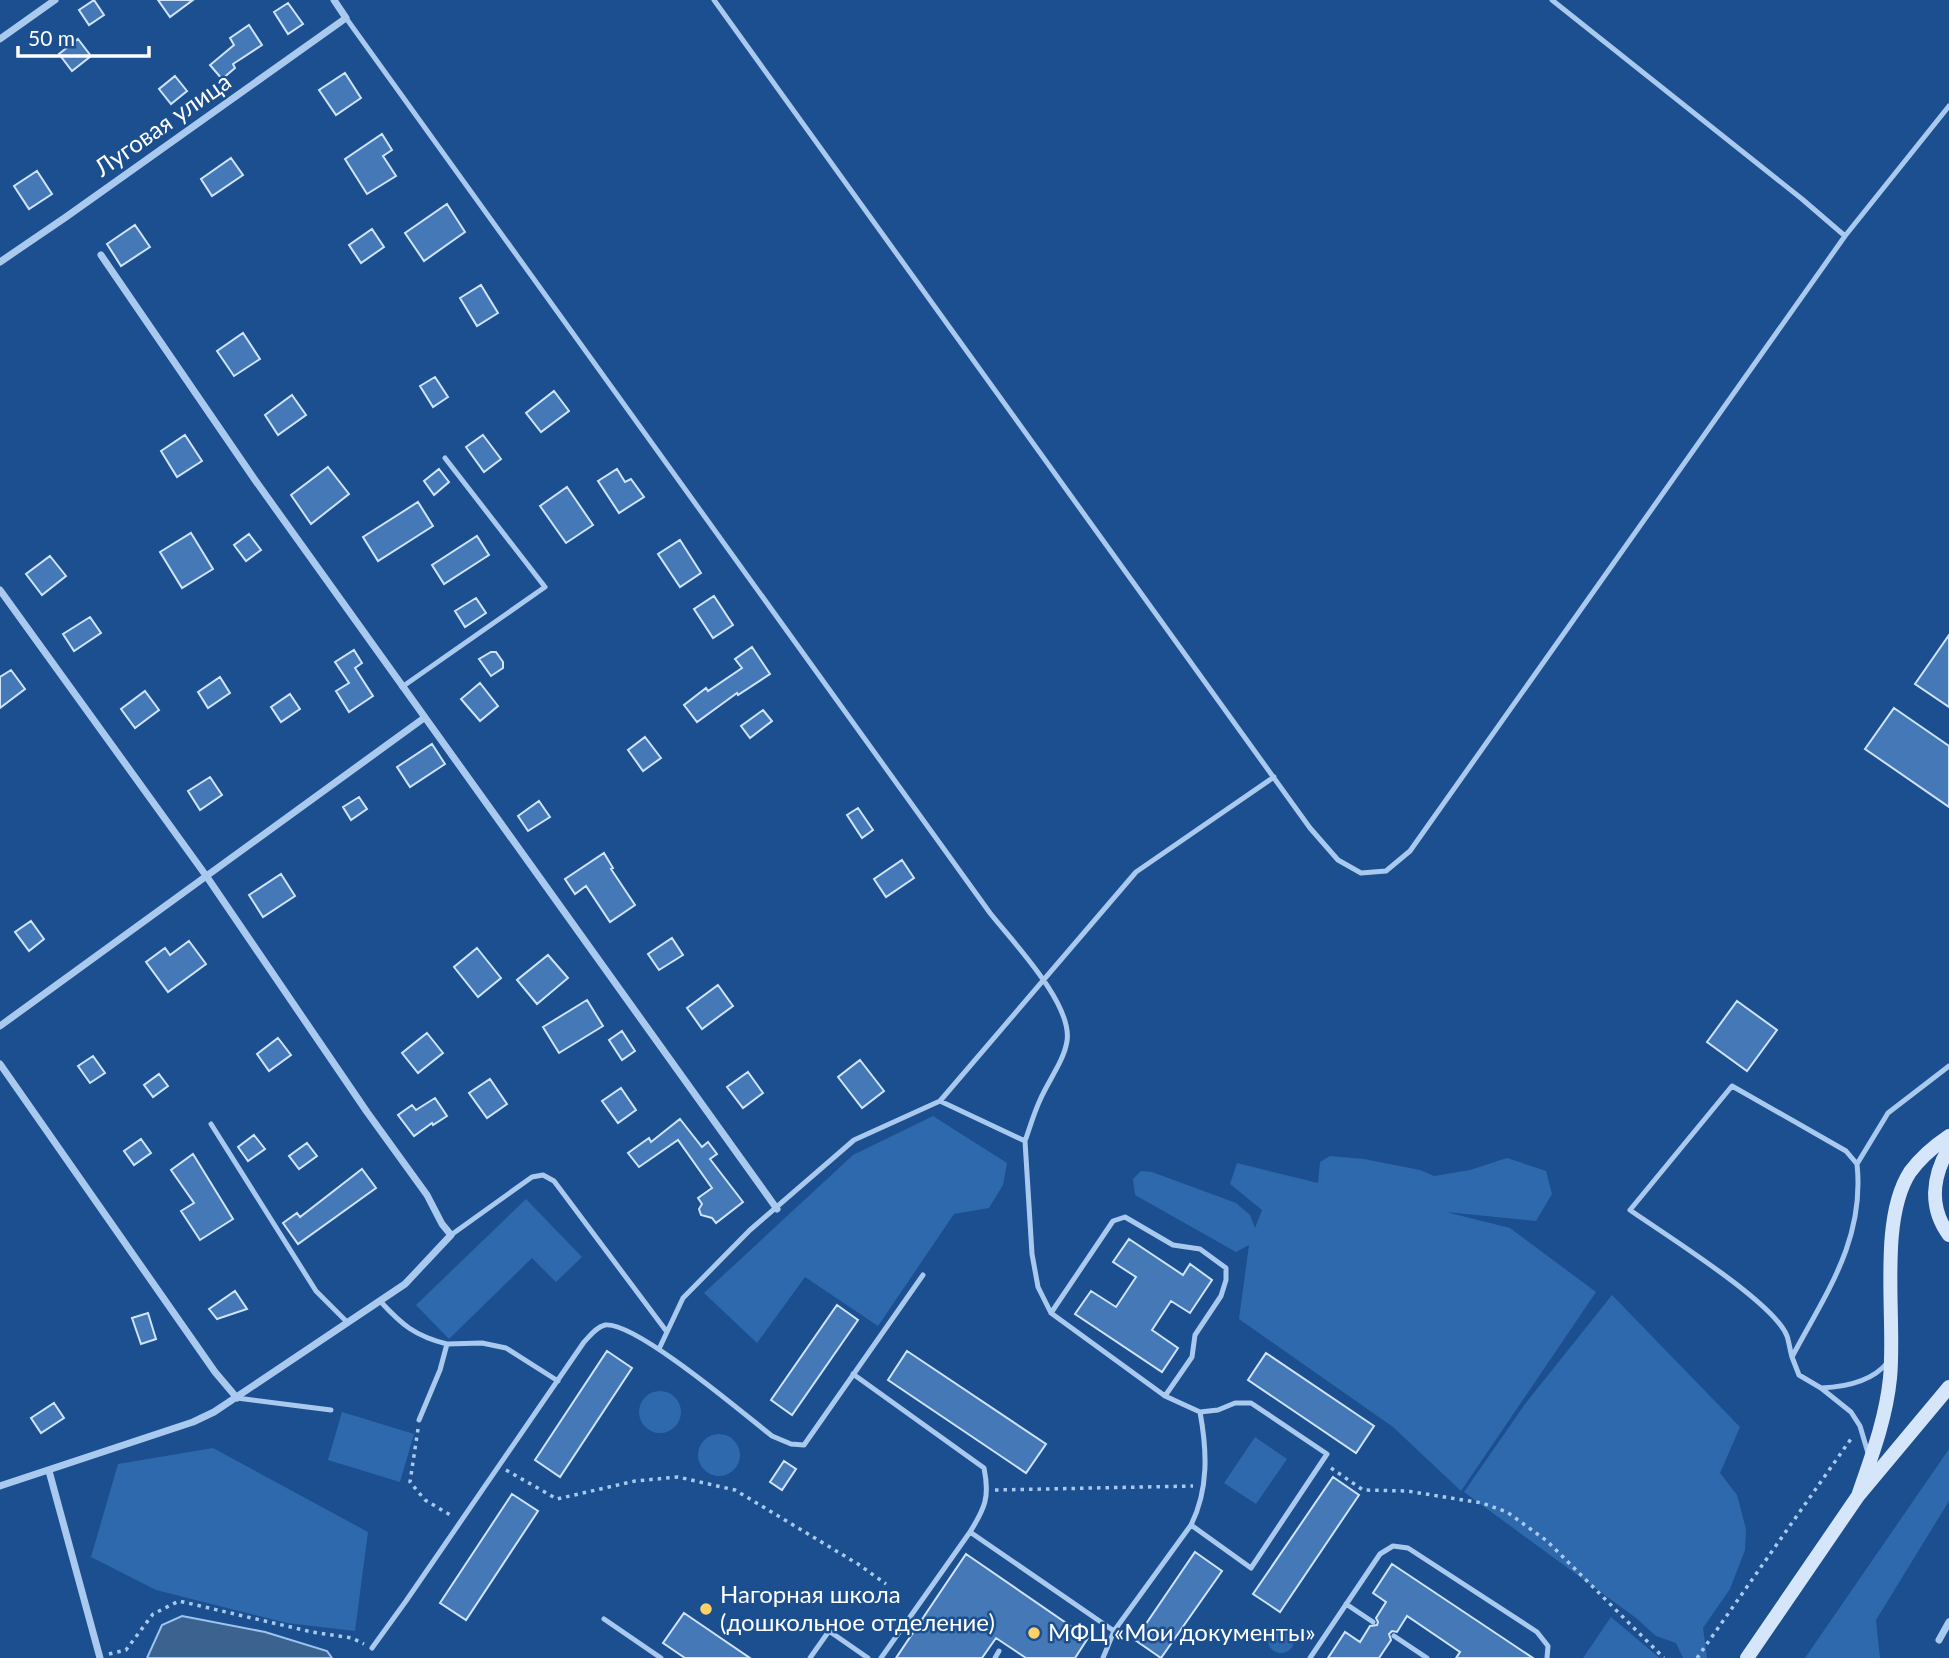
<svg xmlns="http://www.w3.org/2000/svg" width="1949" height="1658" font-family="Lato,sans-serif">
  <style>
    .green { fill: #2e69ad }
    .water { fill: #3c6290; stroke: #9cc4f0; stroke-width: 2 }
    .building { fill: #4478b7; stroke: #cfe3fa; stroke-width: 2 }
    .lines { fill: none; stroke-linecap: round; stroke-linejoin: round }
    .path { stroke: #a9c9ee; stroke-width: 3.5; stroke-dasharray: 3.5 5; stroke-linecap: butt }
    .service { stroke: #a9c9ee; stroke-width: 5 }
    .minor { stroke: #a9c9ee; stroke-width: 7 }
    .secondary { stroke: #d6e6fa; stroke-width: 14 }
    .poi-dot { fill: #ffd166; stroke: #1b4f8f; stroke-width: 2.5 }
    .labels { text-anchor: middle; stroke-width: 5; stroke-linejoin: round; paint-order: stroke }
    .street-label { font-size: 24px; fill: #fff; stroke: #1b4f8f }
    .poi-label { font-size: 24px; fill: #fff; stroke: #1b4f8f; text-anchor: start }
  </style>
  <rect width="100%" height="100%" fill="#1b4f8f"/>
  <!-- green -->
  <path class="green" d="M933,1116L1007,1163L1003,1185L989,1208L954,1214L878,1326L805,1277L757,1343L704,1293L853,1155Z
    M1330,1156L1364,1159L1420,1170L1434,1176L1470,1170L1507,1158L1546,1171L1552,1194L1536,1221L1446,1212L1510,1228L1596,1292L1461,1491L1393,1427L1239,1319L1249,1245L1236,1252L1135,1195L1133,1179L1141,1171L1152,1172L1236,1203L1250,1215L1255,1228L1262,1210L1230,1184L1237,1163L1318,1183L1320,1162Z
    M526,1199L582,1257L556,1282L532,1258L449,1339L416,1305Z
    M1612,1295L1740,1427L1720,1473L1737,1495L1746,1529L1745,1550L1730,1589L1703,1628L1707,1658H1683L1676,1643L1656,1636L1636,1618L1464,1492L1525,1404Z
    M639 1412a21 21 0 1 1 42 0a21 21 0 1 1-42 0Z
    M342,1412L414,1434L400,1482L328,1460Z
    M698 1455a21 21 0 1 1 42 0a21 21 0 1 1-42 0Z
    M1255,1437L1287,1459L1256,1504L1224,1483Z
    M213,1448L368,1532L355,1631L287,1623L156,1590L91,1557L118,1464Z
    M1949,1449V1501L1876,1620L1880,1658H1805Z
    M1611,1617L1656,1655L1659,1658H1583Z
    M1268 1640a13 13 0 1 1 26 0a13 13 0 1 1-26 0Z"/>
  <!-- water -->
  <path class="water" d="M182,1616L265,1632L327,1651L332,1658H147L162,1625Z"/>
  <!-- building -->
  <path class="building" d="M94,0L104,15L89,25L79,10Z
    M158,0H193L170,17Z
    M288,3L303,24L288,34L274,12Z
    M249,25L262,45L233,64L235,68L222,79L210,65L234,45L230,38Z
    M78,39L91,56L72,71L59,54Z
    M345,73L361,98L336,115L319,90Z
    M175,76L187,91L171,104L159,89Z
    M382,134L392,150L383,156L396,176L367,194L345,159Z
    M231,158L243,175L212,196L201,179Z
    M37,171L52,194L29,209L14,186Z
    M447,204L465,232L424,261L405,233Z
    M135,225L150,247L121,266L107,244Z
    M372,229L384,247L361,263L349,245Z
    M481,285L498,313L477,326L460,298Z
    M243,333L260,359L234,376L217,351Z
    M435,377L448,397L433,407L420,386Z
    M554,391L569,411L541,432L526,413Z
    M292,395L306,415L278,435L265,415Z
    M185,435L202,461L177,477L161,451Z
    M483,435L501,459L484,472L466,447Z
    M328,467L349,494L311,524L291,495Z
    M439,469L449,482L434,495L424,481Z
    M617,469L625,482L631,479L644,497L619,513L598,481Z
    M567,487L593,525L566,543L540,506Z
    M418,502L433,526L378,561L363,537Z
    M191,533L213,569L182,588L160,552Z
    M249,534L261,550L246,561L234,545Z
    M477,536L489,555L444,584L432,565Z
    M680,540L701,573L680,587L658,554Z
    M50,556L66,576L42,595L26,574Z
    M714,596L733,625L713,638L694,609Z
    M476,598L486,613L465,627L455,611Z
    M90,617L101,633L74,651L63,634Z
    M1949,635V707L1915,684Z
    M752,647L770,674L738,695L737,693L697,722L684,705L706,688L708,691L742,668L735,659Z
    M354,650L362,663L355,668L373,696L349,712L336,691L349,683L335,662Z
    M491,652H496L503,662V668L491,676L479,659Z
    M11,670L25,689L0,708V677Z
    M220,677L230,693L208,708L198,692Z
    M480,683L498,706L480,721L461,699Z
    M145,691L159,710L135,728L121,709Z
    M290,694L300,709L281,722L271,707Z
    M1894,708L1949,746V807L1865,749Z
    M763,710L772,721L750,738L741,726Z
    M645,737L661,758L643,771L628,750Z
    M432,744L445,764L410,787L397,767Z
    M210,777L222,795L200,810L188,791Z
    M359,797L367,809L351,820L343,807Z
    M539,801L550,817L528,831L518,816Z
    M858,808L873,830L862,838L847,815Z
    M604,853L613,868L611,869L635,905L610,922L586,886L575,894L565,879Z
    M902,860L914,878L886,897L874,879Z
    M281,874L295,896L263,917L249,895Z
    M31,921L44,939L29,951L15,932Z
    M672,938L683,955L659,970L648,954Z
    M189,941L206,964L168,992L146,962L165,948L170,955Z
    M477,948L501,978L478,997L454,967Z
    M548,955L568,978L537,1004L517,980Z
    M718,985L733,1006L702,1029L687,1008Z
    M587,1000L603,1026L559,1053L543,1027Z
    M1737,1001L1777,1030L1747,1071L1707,1042Z
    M622,1031L635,1051L622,1060L609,1040Z
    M427,1033L443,1053L418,1073L402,1053Z
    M278,1038L291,1055L269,1071L257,1054Z
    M93,1056L105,1073L90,1083L78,1066Z
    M860,1060L884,1091L862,1108L838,1077Z
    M748,1072L763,1093L743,1108L727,1087Z
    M159,1074L168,1086L153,1097L144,1085Z
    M490,1079L507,1104L487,1118L469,1093Z
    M621,1088L636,1110L618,1123L602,1101Z
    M435,1098L447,1116L433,1125L432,1123L414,1136L398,1115L412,1105L416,1110Z
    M680,1119L702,1147L708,1142L717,1154L710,1159L743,1202L716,1223L712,1218L701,1215L699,1209L702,1204L698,1198L712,1188L678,1140L639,1167L628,1153L649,1138L651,1142Z
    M254,1135L265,1149L248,1161L238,1147Z
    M141,1139L151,1153L134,1165L124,1151Z
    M307,1143L317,1156L299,1169L289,1156Z
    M193,1154L233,1219L200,1240L181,1211L194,1203L171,1170Z
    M362,1169L376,1188L298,1244L283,1223L297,1213L300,1217Z
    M1129,1239L1183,1275L1190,1264L1212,1280L1190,1313L1171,1301L1152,1330L1178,1348L1162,1372L1075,1314L1091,1291L1116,1307L1136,1277L1113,1262Z
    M235,1291L247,1309L217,1319L209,1309Z
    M837,1305L858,1320L792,1415L771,1400Z
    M148,1313L156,1339L141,1344L132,1318Z
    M607,1351L632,1368L560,1477L535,1460Z
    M907,1351L1046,1444L1026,1473L888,1380Z
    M1266,1353L1374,1426L1356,1453L1248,1380Z
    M54,1403L64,1418L41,1433L31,1418Z
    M784,1461L796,1469L782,1490L770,1482Z
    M1333,1477L1359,1495L1280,1612L1253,1594Z
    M512,1494L538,1511L466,1620L440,1603Z
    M1195,1552L1222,1571L1161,1658L1135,1640Z
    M966,1554L1088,1638L1075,1658H1026L996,1638L982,1658H896Z
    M1392,1564L1533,1658H1456L1460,1652L1407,1616L1397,1632L1392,1631L1389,1634L1391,1640L1379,1658H1328L1345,1632L1360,1642L1370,1626L1377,1625L1378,1622L1376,1618L1386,1602L1373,1593Z
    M684,1613L750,1658H685L663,1643Z"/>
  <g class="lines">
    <!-- path -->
    <path class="path" d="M418,1429L410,1482L425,1500L452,1516
      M1331,1468L1363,1490L1407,1491L1482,1503L1507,1512L1547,1541L1664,1658
      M506,1470L557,1499L635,1481L678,1477L735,1490L858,1564L886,1584
      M995,1490L1193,1486
      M109,1654L126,1650L153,1614L179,1601L312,1632L352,1638L364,1644
      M1697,1658L1853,1436"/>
    <!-- service -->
    <path class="service" d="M714,0L1310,828L1338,860L1361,873L1386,871L1410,851L1845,236L1949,106
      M1552,0L1802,199L1845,236
      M346,18L990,913C1012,941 1073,1004 1067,1041C1064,1061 1048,1081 1040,1100C1034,1113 1030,1127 1025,1141
      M402,687L545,587L445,458
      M940,1101L1136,872L1274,777
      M211,1124L316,1291L348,1323
      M1857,1164L1888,1113L1949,1066
      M451,1235L532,1177L543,1175L554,1181L667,1332
      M380,1301C402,1325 415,1336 447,1344
      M1051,1313L1113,1221L1125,1217L1173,1245L1200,1249L1226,1268V1280L1221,1296L1195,1335L1192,1357L1165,1396
      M659,1349L683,1298L750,1230L854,1140L940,1101L1025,1141L1032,1254L1038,1287L1051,1313L1165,1396L1200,1412L1218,1410L1235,1403H1251L1327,1454L1251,1568L1191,1525
      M1792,1357C1790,1350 1789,1342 1787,1336C1774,1302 1664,1234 1630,1210L1732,1086L1846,1151L1857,1164C1865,1240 1826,1293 1792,1357L1799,1375L1821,1388L1851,1412L1860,1426L1868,1453
      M853,1374L984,1468C990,1497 985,1508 970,1532
      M1821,1388C1845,1387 1872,1382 1888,1362
      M237,1398L331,1410
      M419,1420L440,1370L447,1344L482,1343L506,1348L558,1381
      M1346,1604L1373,1622
      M604,1619L661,1658
      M1394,1636L1427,1658
      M372,1648L406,1601L584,1342C590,1336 596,1327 605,1325C635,1321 744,1414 772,1436L791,1444L804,1445L923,1275
      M810,1658L829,1631L868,1658
      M881,1658L970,1532L1114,1631
      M995,1658L999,1651
      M1103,1658L1114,1631L1191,1525C1209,1489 1207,1450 1200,1412
      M1310,1658L1380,1554L1393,1546L1408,1548L1537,1632L1548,1646L1547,1658"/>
    <!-- minor -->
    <path class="minor" d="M0,39L55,0
      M101,255L255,480L777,1209
      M0,262L66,217L346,18L334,0
      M0,590L207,877L367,1112L427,1195L442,1224L451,1235L405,1284L214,1412L193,1422L0,1486
      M0,1026L424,718
      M0,1064L215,1372L237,1398
      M49,1471L100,1658
      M1939,1640L1949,1622"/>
    <!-- secondary -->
    <path class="secondary" d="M1949,1148C1932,1177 1929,1208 1949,1235
      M1858,1496C1871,1458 1886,1419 1890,1378C1896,1321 1878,1221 1910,1172C1921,1157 1934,1146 1949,1136
      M1747,1658L1858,1496L1949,1387"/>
  </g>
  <!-- markers -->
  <g class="poi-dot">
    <circle cx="706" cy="1609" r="7"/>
    <circle cx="1034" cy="1633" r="7"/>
  </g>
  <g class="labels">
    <!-- street labels -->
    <g class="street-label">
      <text transform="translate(163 125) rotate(-35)" y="8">Луговая улица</text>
    </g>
    <!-- poi labels -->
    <g class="poi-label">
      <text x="720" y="1603">Нагорная школа<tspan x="720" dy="28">(дошкольное отделение)</tspan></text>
      <text x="1048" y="1641">МФЦ «Мои документы»</text>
    </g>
  </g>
  <!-- scale -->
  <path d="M18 46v10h131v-10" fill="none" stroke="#ffffff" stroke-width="3.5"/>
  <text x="28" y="46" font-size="21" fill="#ffffff" stroke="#1b4f8f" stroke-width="5" paint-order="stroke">50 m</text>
</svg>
